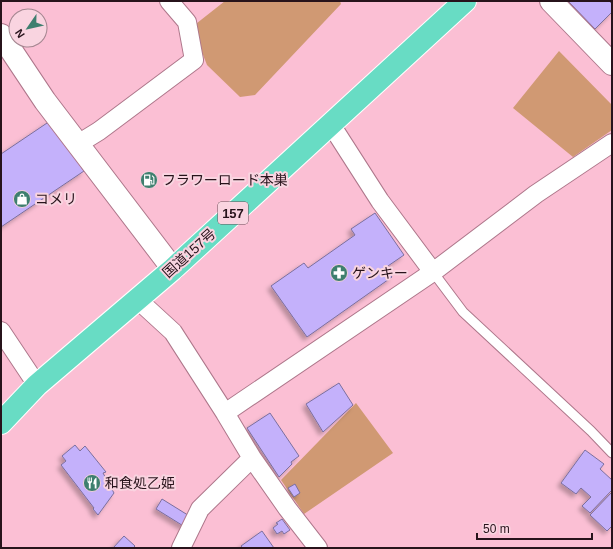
<svg xmlns="http://www.w3.org/2000/svg" width="613" height="549" font-family="Arial,'Noto Sans JP',sans-serif">
  <style>
    .green { fill: #d09973 }
    .building { fill: #c4b1fb; stroke: #7b6f9e; filter: url(#shadow) }
    .lines { fill: none; stroke-linecap: round; stroke-linejoin: round }
    .service-casing { stroke: #ae778b; stroke-width: 11 }
    .minor-casing { stroke: #ae778b; stroke-width: 20 }
    .tertiary-casing { stroke: #ae778b; stroke-width: 24 }
    .secondary-casing { stroke: #ae778b; stroke-width: 24 }
    .trunk-casing { stroke: #fff; stroke-width: 24 }
    .service { stroke: #fff; stroke-width: 9 }
    .minor { stroke: #fff; stroke-width: 18 }
    .tertiary { stroke: #fff; stroke-width: 22 }
    .secondary { stroke: #fff; stroke-width: 22 }
    .trunk { stroke: #68dcc4; stroke-width: 22 }
    .labels { text-anchor: middle; stroke-width: 4; stroke-linejoin: round; paint-order: stroke }
    .shield { fill: #f9d4e0; stroke: #664d56; stroke-width: 1 }
    .shield-label { font-size: 13px; font-weight: bold; fill: #27131b }
    .poi-label { font-size: 14px; fill: #27131b; stroke: #f9d4e0; text-anchor: start }
    .street-label { font-size: 14px; fill: #27131b; stroke: #f9d4e0 }
  </style>
  <defs>
    <filter id="shadow"><feDropShadow dx="-3.5" dy="3.5" stdDeviation="2" flood-color="#0004"/></filter>
  </defs>
  <rect width="100%" height="100%" fill="#fbbfd4"/>
  <!-- green -->
  <path class="green" d="M225,1H340L341,4L255,95L240,97L207,65L192,27Z
    M559,51L612,105V130L573,157L513,108Z
    M356,403L393,453L304,514L281,480Z"/>
  <!-- building -->
  <path class="building" d="M568,1H609L612,4V12L595,29Z
    M50,121L84,171L1,227V154Z
    M375,213L404,255L385,268L392,277L307,337L271,286L304,263L308,268L355,235L351,229Z
    M339,383L353,405L323,432L306,404Z
    M270,413L299,456L291,462L292,464L279,477L247,428Z
    M75,445L80,451L85,446L106,472L103,473L114,493L98,515L93,509L94,508L61,465L66,461L62,456Z
    M585,450L604,464L600,469L612,480V490L590,513L582,506L591,497L581,488L576,494L561,483Z
    M295,484L300,493L294,497L288,488Z
    M612,492V526L607,531L590,515Z
    M162,499L191,517L185,527L156,509Z
    M282,519L290,530L284,534L282,531L277,534L273,528L278,524L276,523Z
    M262,531L274,548H243L241,546Z
    M124,536L135,546L133,548H113Z"/>
  <g class="lines">
    <!-- service casing -->
    <g class="service-casing">
      <path id="service" d="M433,272L463,312L591,431L612,453"/>
    </g>
    <!-- minor casing -->
    <g class="minor-casing">
      <path id="minor" d="M330,123L380,201L433,272
        M78,144L99,131L194,60L187,22L169,1
        M137,299L173,332L225,413L252,458L287,508L318,548
        M1,331L37,385
        M225,413L433,272L536,194L612,143
        M181,548L200,509L252,458"/>
    </g>
    <!-- tertiary casing -->
    <g class="tertiary-casing">
      <path id="tertiary" d="M1,35L45,101L173,269"/>
    </g>
    <!-- secondary casing -->
    <g class="secondary-casing">
      <path id="secondary" d="M551,1L612,64"/>
    </g>
    <!-- trunk casing -->
    <g class="trunk-casing">
      <path id="trunk" d="M1,423L37,385L173,269L465,1"/>
    </g>
    <!-- service -->
    <use href="#service" class="service"/>
    <!-- minor -->
    <use href="#minor" class="minor"/>
    <!-- tertiary -->
    <use href="#tertiary" class="tertiary"/>
    <!-- secondary -->
    <use href="#secondary" class="secondary"/>
    <!-- trunk -->
    <use href="#trunk" class="trunk"/>
  </g>
  <!-- icons -->
  <defs>
    <g id="fuel-disc" transform="scale(0.9)"><circle r="9.5" fill="#3e7f6f" stroke="#f9d4e0"/><path d="M-5.5-6h7V0h2V4h1.3V-2.5L3-4.5l.8-.8L6-3V5H2.5V1h-1V6h-7ZM-4.2-4.7v3.2H.2V-4.7Z" fill="#fff"/></g>
    <g id="shop-disc" transform="scale(0.9)"><circle r="9.5" fill="#3e7f6f" stroke="#f9d4e0"/><path d="M-5-2.5h2.3a2.7 3.5 0 0 1 5.4 0H5L5.5 6h-11ZM-1.5-2.5h3a1.5 2.3 0 0 0-3 0Z" fill="#fff"/></g>
    <g id="pharmacy-disc" transform="scale(0.9)"><circle r="9.5" fill="#3e7f6f" stroke="#f9d4e0"/><path d="M-2-6h4v4h4v4h-4v4h-4v-4h-4v-4h4Z" fill="#fff"/></g>
    <g id="restaurant-disc" transform="scale(0.9)"><circle r="9.5" fill="#3e7f6f" stroke="#f9d4e0"/><path d="M-5-6h1v4h1v-4h1v4h1v-4h1v5L-1.5 .5V6h-2V.5L-5-1ZM5-6V6H3V1.5H1.5Q1.5-4 5-6Z" fill="#fff"/></g>
  </defs>
  <g fill-rule="evenodd">
    <use href="#fuel-disc" x="149" y="180"/>
    <use href="#shop-disc" x="22" y="199"/>
    <use href="#pharmacy-disc" x="339" y="273"/>
    <use href="#restaurant-disc" x="92" y="483"/>
  </g>
  <g class="labels">
    <!-- shield labels -->
    <rect class="shield" x="218" y="202" width="30" height="22" rx="3"/>
    <g class="shield-label">
      <text x="233" y="218">157</text>
    </g>
    <!-- poi labels -->
    <g class="poi-label">
      <text x="162" y="185">フラワーロード本巣</text>
      <text x="35" y="204">コメリ</text>
      <text x="352" y="278">ゲンキー</text>
      <text x="105" y="488">和食処乙姫</text>
    </g>
    <!-- street labels -->
    <g class="street-label">
      <text transform="translate(189 253) rotate(-42)" y="5">国道157号</text>
    </g>
  </g>
  <!-- border -->
  <rect width="613" height="549" fill="none" stroke="#27131b" stroke-width="4"/>
  <!-- north arrow -->
  <g transform="translate(28 28) rotate(236)"><circle r="19" fill="#f9d4e0" stroke="#a58791"/>
  <path d="M0-3L7 15L0 10L-7 15Z" fill="#3e7f6f"/>
  <text y="-6" font-size="11" font-weight="bold" text-anchor="middle" fill="#27131b">N</text>
  </g>
  <!-- scale -->
  <path d="M477 533v6h115v-6" fill="none" stroke="#27131b" stroke-width="2"/>
  <text x="483" y="533" font-size="12" fill="#27131b" stroke="#f9d4e0" stroke-width="3" paint-order="stroke">50 m</text>
</svg>
